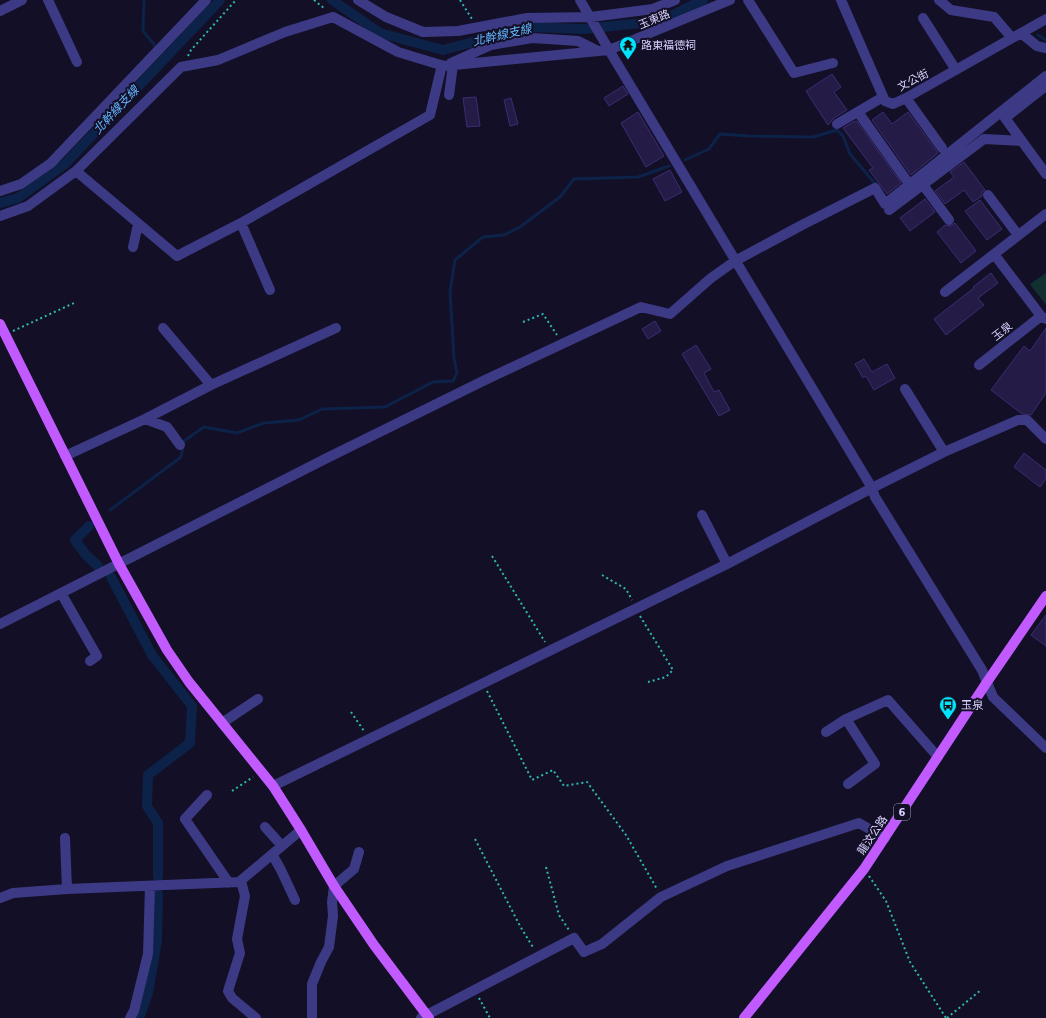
<svg xmlns="http://www.w3.org/2000/svg" width="1046" height="1018" font-family="'DejaVu Sans','Noto Sans TC',sans-serif">
  <style>
    .green { fill: #12302f }
    .lines { fill: none; stroke-linecap: round; stroke-linejoin: round }
    .stream { stroke: #0c2248; stroke-width: 3 }
    .canal { stroke: #0c2248; stroke-width: 10 }
    .building { fill: #241b47; stroke: #3b2d73 }
    .path { stroke: #2fb8b0; stroke-width: 2; stroke-dasharray: 2 3; stroke-linecap: butt }
    .minor { stroke: #3d3a85; stroke-width: 10 }
    .major { stroke: #c25bff; stroke-width: 10 }
    .labels { text-anchor: middle; stroke-width: 4; stroke-linejoin: round; paint-order: stroke }
    .shield { fill: #130f26; stroke: #9e99be; stroke-width: 1 }
    .shield-label { font-size: 10px; font-weight: bold; fill: #d9d4ff }
    .street-label { font-size: 11px; fill: #d9d4ff; stroke: #130f26 }
    .poi-label { font-size: 11px; fill: #d9d4ff; stroke: #130f26; text-anchor: start }
    .water-label { font-size: 12px; font-style: italic; fill: #62b6ff; stroke: #130f26 }
  </style>
  <rect width="100%" height="100%" fill="#130f26"/>
  <!-- green -->
  <path class="green" d="M1046,273V305L1030,284Z"/>
  <g class="lines">
    <!-- stream -->
    <path class="stream" d="M144,0L143,31L165,58
      M1038,35L1046,40
      M685,160L709,149L720,134L749,136L813,137L837,130L843,136L850,154L877,186
      M110,510L181,457L184,441L204,427L237,433L264,423L299,420L322,409L385,407L433,382L453,381L457,373L454,358L450,292L455,260L483,237L504,235L520,227L560,197L574,179L638,177L669,166"/>
    <!-- canal -->
    <path class="canal" d="M332,0L380,33L443,50L530,27L584,29L661,21L703,0
      M0,203L18,198L65,164L220,0
      M89,526L75,540L86,555L98,566
      M111,577L152,655L192,706L190,743L148,775L147,806L158,823V877
      M139,1018L148,993L157,941L158,894"/>
  </g>
  <!-- building -->
  <path class="building" d="M832,74L841,87L834,92L847,110L834,118L828,125L806,91Z
    M623,86L628,94L609,106L604,98Z
    M476,97L480,126L467,127L463,98Z
    M511,98L518,124L510,126L504,100Z
    M638,112L664,156L646,167L621,123Z
    M883,112L892,124L908,112L938,153L911,175L872,120Z
    M855,121V122L857,121L901,183L887,194L869,170L873,168L843,128Z
    M964,162L985,190L982,192V196L973,202L964,190L945,204L935,191L954,177L950,172Z
    M670,170L682,192L665,201L653,179Z
    M925,199L935,212L910,231L900,218Z
    M980,200L1002,229L987,240L965,211Z
    M955,223L976,251L961,263L937,232L945,225L950,226Z
    M991,273L998,283L978,298L984,305L946,335L934,319L974,288L973,287Z
    M655,321L661,331L648,339L642,329Z
    M1046,328V393L1031,415L1022,414L991,390L1024,346L1030,351Z
    M696,345L711,369L704,373L714,392L719,390L730,410L719,416L682,354Z
    M864,359L872,372L887,364L895,378L874,390L866,376L863,378L855,364Z
    M1024,453L1046,470V479L1040,487L1014,467Z
    M1046,615V646L1031,635Z"/>
  <g class="lines">
    <!-- path -->
    <path class="path" d="M314,0L325,9
      M460,0L472,19
      M188,56L191,50L236,0
      M523,322L543,314L557,335
      M13,331L74,303
      M492,556L545,642
      M602,575L626,589L632,600
      M640,616L673,670L666,677L648,682
      M487,691L532,780L553,770L564,786L587,782L626,835L657,889
      M351,712L364,731
      M232,791L253,777
      M475,839L520,926L534,949
      M546,867L559,915L569,930
      M869,876L886,901L910,962L946,1018
      M479,998L490,1018
      M947,1018L981,990"/>
    <!-- minor -->
    <path class="minor" d="M48,0L77,62
      M358,0L386,17L423,32L458,31L527,18L591,17L653,9L675,0
      M580,0L609,50L872,488L875,497L982,670L993,697L1046,748
      M748,0L794,73L833,63
      M841,0L885,101L893,104L906,98L1046,19
      M939,0L951,10L994,17L1012,38
      M0,11L22,0
      M923,18L956,70
      M1021,33L1037,46L1046,48
      M451,63L491,45L532,38L578,41L598,51
      M1046,86L1005,118L1046,174
      M449,95L453,65
      M906,98L942,148
      M858,112L907,181
      M837,124L883,97
      M76,171L177,256L241,223L430,115L442,65
      M923,185L949,220
      M0,191L21,184L51,163L206,0
      M988,195L1018,235
      M889,210L984,139L1022,141
      M0,216L28,206L76,171L181,67L218,60L285,32L333,17L398,52L444,66L609,50L730,0
      M241,223L270,290
      M133,247L138,224
      M994,254L1041,316L1046,319
      M945,292L1046,214
      M163,328L211,385
      M979,365L1041,316
      M905,389L944,452
      M145,419L167,427L180,445
      M65,456L145,419L211,385L336,328
      M702,515L727,564
      M61,593L97,656L90,661
      M0,624L327,458L483,381L641,307L670,314L711,278L735,261L802,225L875,188L885,204L1046,76
      M846,719L875,764L848,784
      M222,723L258,699
      M826,732L846,719L888,700L938,757
      M273,786L727,564L872,488L944,452L1018,420H1027L1046,439
      M207,795L185,819L229,883
      M265,827L282,846
      M65,838L67,889
      M272,854L281,870L295,900
      M241,881L245,896L237,939L240,953L228,991L232,998L256,1018
      M0,898L13,893L67,889L239,882L301,830
      M130,1018L134,1011L148,954L150,886
      M312,1018V984L321,962L329,947L333,916L332,902L334,886L354,869L359,852
      M421,1018L574,938L584,952L602,944L661,897L727,866L859,823L885,838"/>
    <!-- major -->
    <path class="major" d="M0,324L119,564L167,650L189,682L273,786L301,830L334,886L374,945L429,1018
      M744,1018L864,869L987,682L1046,596"/>
  </g>
  <!-- icons -->
  <defs>
    <g id="temple-pin" transform="scale(0.9)"><path d="M0 17L-7.5 6A9.5 9.5 0 1 1 7.5 6Z" fill="#00e5ff" stroke="#130f26"/><path d="M0-6L5-2H3V0L6.5 2.5H4V6H1.5V3h-3V6H-4V2.5H-6.5L-3 0V-2H-5Z" fill="#111"/></g>
    <g id="bus-pin" transform="scale(0.9)"><path d="M0 17L-7.5 6A9.5 9.5 0 1 1 7.5 6Z" fill="#00e5ff" stroke="#130f26"/><path d="M-5-6H5V4H4V6H2V4H-2V6H-4V4H-5ZM-3.5-4V0h7V-4ZM-3.5 1.2v1.5H-2V1.2ZM2 1.2v1.5H3.5V1.2Z" fill="#111"/></g>
  </defs>
  <g fill-rule="evenodd">
    <use href="#temple-pin" x="628" y="45"/>
    <use href="#bus-pin" x="948" y="705"/>
  </g>
  <g class="labels">
    <!-- shield labels -->
    <rect class="shield" x="894" y="804" width="16" height="16" rx="3"/>
    <g class="shield-label">
      <text x="902" y="816">6</text>
    </g>
    <!-- street labels -->
    <g class="street-label">
      <text transform="translate(654 19) rotate(-22)" y="4">玉東路</text>
      <text transform="translate(913 80) rotate(-28)" y="4">文公街</text>
      <text transform="translate(1002 331) rotate(-38)" y="4">玉泉</text>
      <text transform="translate(872 835) rotate(-56)" y="4">龍汶公路</text>
    </g>
    <!-- poi labels -->
    <g class="poi-label">
      <text x="641" y="49">路東福德祠</text>
      <text x="961" y="709">玉泉</text>
    </g>
    <!-- water labels -->
    <g class="water-label">
      <text transform="translate(502 35) rotate(-13)" y="4">北幹線支線</text>
      <text transform="translate(116 110) rotate(-47)" y="4">北幹線支線</text>
    </g>
  </g>
</svg>
